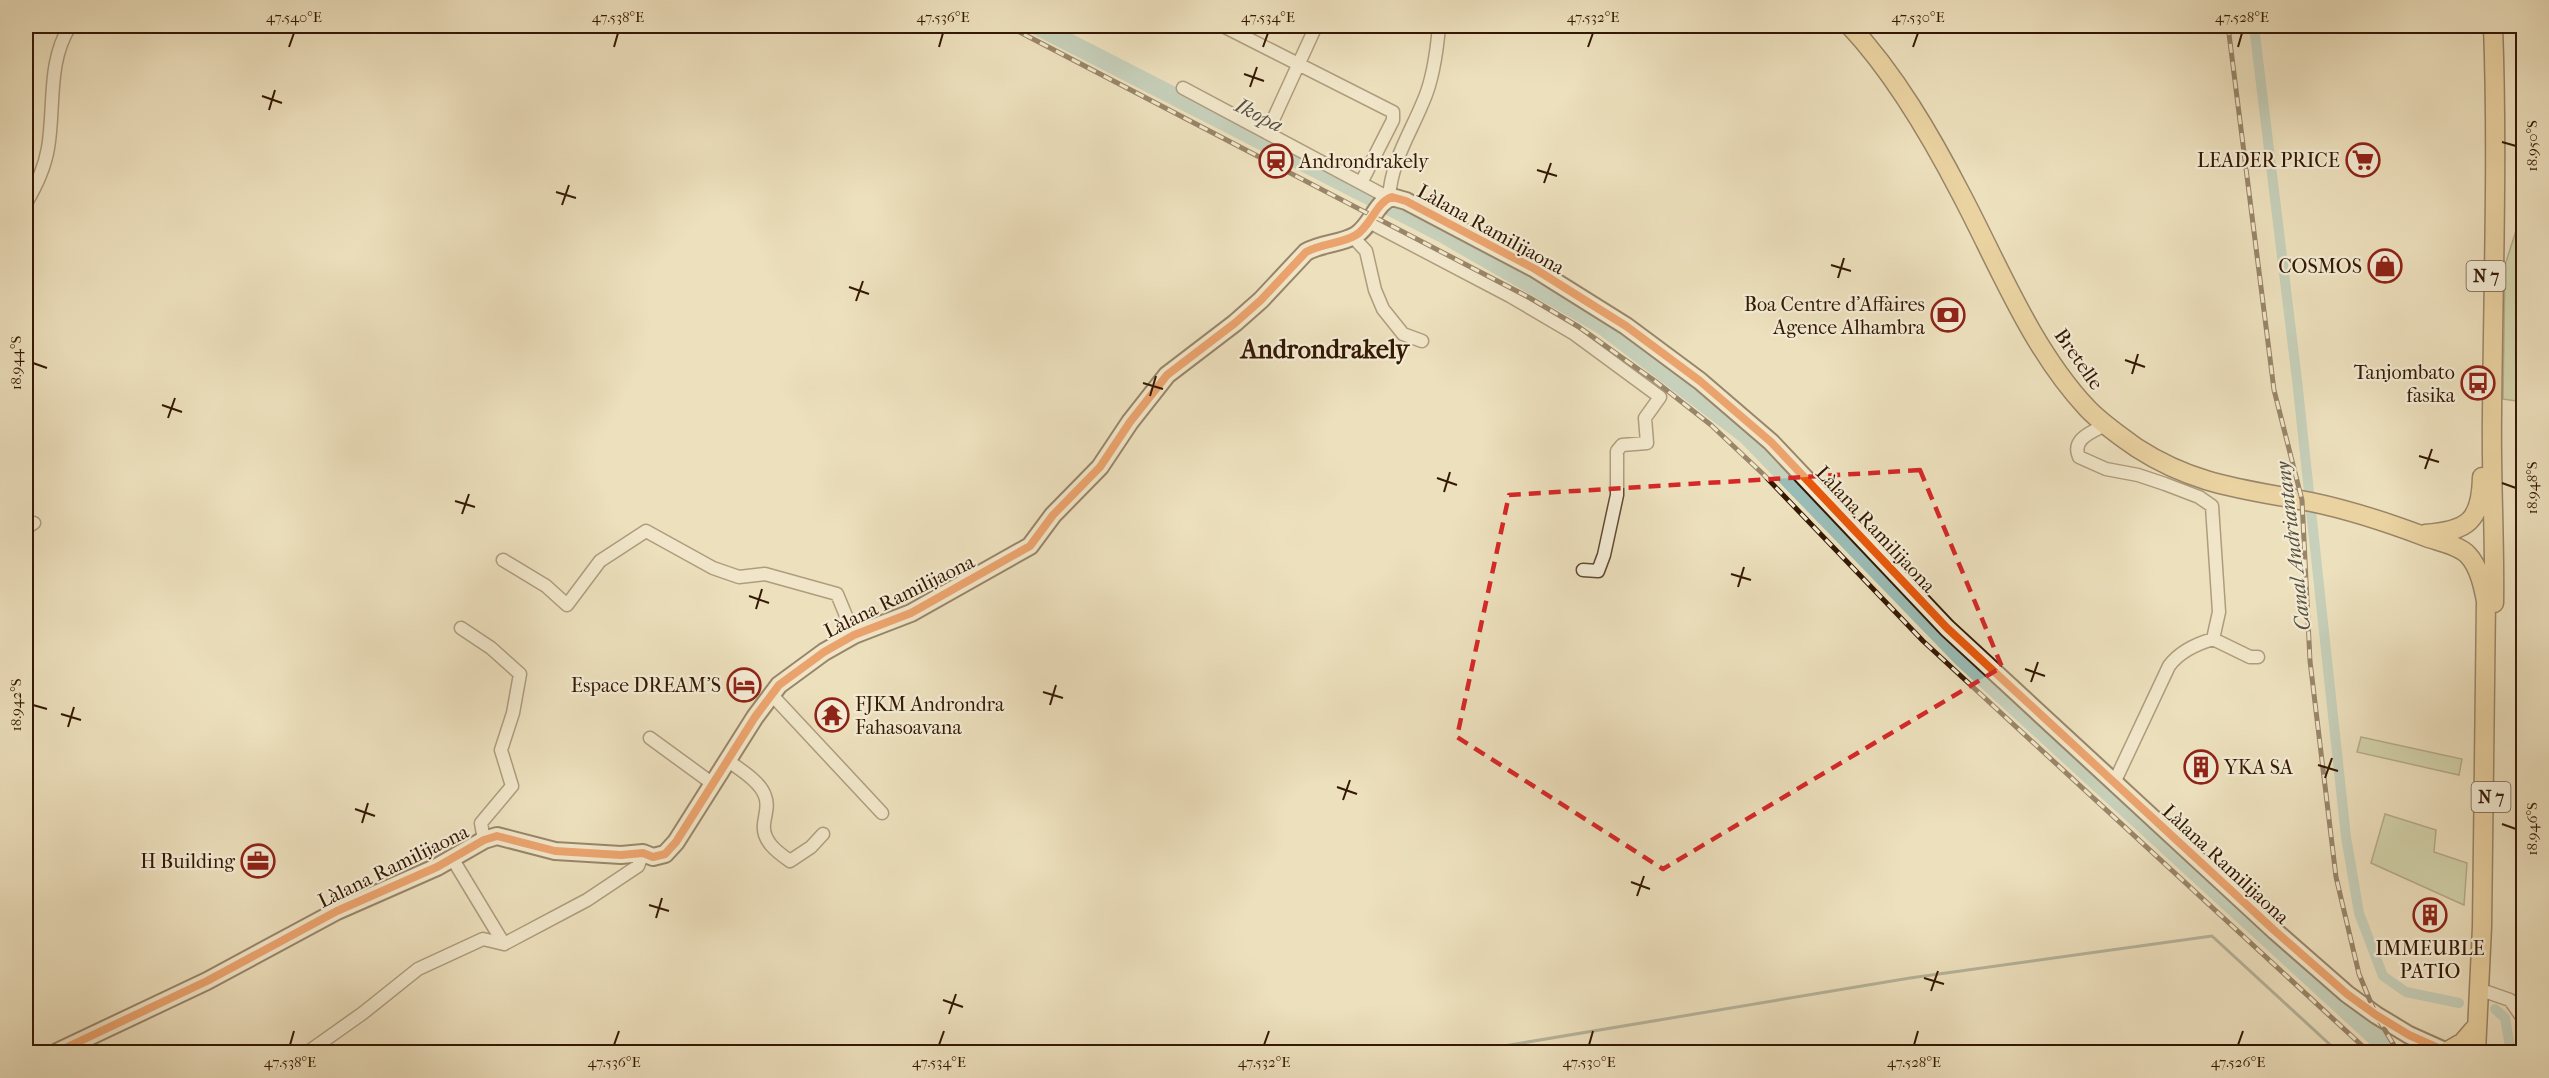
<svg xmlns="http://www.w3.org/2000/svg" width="2549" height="1078" font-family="'IM FELL French Canon',serif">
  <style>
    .green { fill: #b4c394; stroke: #746e4c; stroke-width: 1.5 }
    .water { fill: #9abcb6; stroke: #717a6e; stroke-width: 1.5 }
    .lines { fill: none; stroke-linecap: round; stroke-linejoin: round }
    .stream { stroke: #717a6e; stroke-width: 3 }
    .canal { stroke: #9abcb6; stroke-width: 10 }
    .river { stroke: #9abcb6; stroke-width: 18 }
    .street-casing { stroke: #624a32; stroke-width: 15 }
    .secondary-casing { stroke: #341803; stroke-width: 20 }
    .primary-casing { stroke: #341803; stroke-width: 21 }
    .street { stroke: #f3ebd4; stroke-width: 12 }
    .secondary { stroke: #f3ebd4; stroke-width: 16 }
    .primary { stroke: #e6c07e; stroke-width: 18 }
    .rail-casing { stroke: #341803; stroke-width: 5 }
    .rail { stroke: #f3ebd4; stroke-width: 3; stroke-dasharray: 9; stroke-linecap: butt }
    .cycleway-casing { stroke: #f3ebd4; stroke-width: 11 }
    .cycleway { stroke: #e8590c; stroke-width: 8 }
    .marked { fill: none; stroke: #d62828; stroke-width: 4.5; stroke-dasharray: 12 8; stroke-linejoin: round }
    .ticks { fill: none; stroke: #341803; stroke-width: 2 }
    .labels { text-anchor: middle; stroke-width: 4.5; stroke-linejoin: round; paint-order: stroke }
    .shield { fill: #f3ebd4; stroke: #6d5742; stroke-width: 1.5 }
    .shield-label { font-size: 18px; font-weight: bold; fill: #341803 }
    .poi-label { font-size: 20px; fill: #341803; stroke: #f3ebd4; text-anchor: end }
    .street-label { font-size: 20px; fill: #341803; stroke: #f3ebd4 }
    .water-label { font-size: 21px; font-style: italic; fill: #585142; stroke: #f3ebd4 }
    .district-label { font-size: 26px; font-weight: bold; fill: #341803; stroke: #f3ebd4 }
    .neatline { fill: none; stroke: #341803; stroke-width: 2 }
    .ticks-label { font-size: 15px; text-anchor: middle; fill: #341803 }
  </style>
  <rect width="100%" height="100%" fill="#ede0bd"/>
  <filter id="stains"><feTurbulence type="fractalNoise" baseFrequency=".00333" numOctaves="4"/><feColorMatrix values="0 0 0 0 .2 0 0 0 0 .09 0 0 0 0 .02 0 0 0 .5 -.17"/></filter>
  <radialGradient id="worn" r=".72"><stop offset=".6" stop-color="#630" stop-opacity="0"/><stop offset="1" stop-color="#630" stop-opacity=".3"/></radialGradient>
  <!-- green -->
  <path class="green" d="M2523,209V402L2503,399L2505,265Z
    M2361,737L2462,759L2459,775L2357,752Z
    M2385,814L2436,830L2434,852L2467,863L2464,905L2371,863Z"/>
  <!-- water -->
  <path class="water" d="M2520,26H2524L2523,110L2519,92Z"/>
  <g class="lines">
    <!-- stream -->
    <path class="stream" d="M1468,1052L1910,978L2212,936L2338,1052"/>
    <!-- canal -->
    <path class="canal" d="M2254,26L2297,380L2346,837L2359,913L2383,976L2406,992L2459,1003
      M2495,1009L2505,1018L2511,1052"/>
    <!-- river -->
    <path class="river" d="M1037,26L1443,234L1603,326L1746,435L1961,657L2382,1043"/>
    <!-- street casing -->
    <g class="street-casing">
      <path id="street" d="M1223,26L1393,112V120L1361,183
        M1183,88L1389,198C1391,162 1410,134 1423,102C1433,80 1437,50 1439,26
        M1267,133L1316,26
        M26,203C35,188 45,166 48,148C55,107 47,62 70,26
        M1369,222L1510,296L1573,333L1660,397L1645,418L1647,443L1622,445L1617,451V495L1604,555L1598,571L1583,570
        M1353,237L1366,251L1375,290L1383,309L1403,334L1422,341
        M2105,425C2092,432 2071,439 2079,457L2106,469L2138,475L2165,484L2199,497L2212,506L2219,612L2213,639
        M26,528L34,523
        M503,560L546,586L567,605L600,561L646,531L713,568L739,577L765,574L837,594L854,635
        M461,628L491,648L520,674L513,713L501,750L512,786L481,823L484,840
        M771,694L882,813
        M650,738L713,784
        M727,760C739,769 760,781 765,796C769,806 765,814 764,824C762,841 777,852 790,861L811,847L823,834
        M2114,783L2169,666C2180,651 2196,644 2213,639L2250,657H2258
        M452,858L504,944
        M2487,992L2510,1000L2524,1020
        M308,1052L363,1013L418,969L483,939L504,944L587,900L638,866L643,853"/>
    </g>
    <!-- secondary casing -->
    <g class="secondary-casing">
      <path id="secondary" d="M57,1052L207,981L337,911L437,867L484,840L497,836L555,851L621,855L643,853L653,857L665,854L676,842L755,717L779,685L824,652L854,635L911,613L1030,546L1053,515L1100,467L1130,422L1167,375L1235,323L1261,300L1306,252C1322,243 1341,244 1356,235C1371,226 1376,202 1392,197L1406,201L1535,269L1626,326L1700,381L1771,442L1947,628L2275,931L2347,994L2376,1015L2409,1035L2447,1052"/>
    </g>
    <!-- primary casing -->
    <g class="primary-casing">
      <path id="primary" d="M1850,26C1895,74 1931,136 1961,194C1999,266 2031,348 2087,408C2101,423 2120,436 2137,448C2196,486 2245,489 2311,502C2350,510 2389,523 2426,537C2437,541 2459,545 2468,555C2479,567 2483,585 2486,601L2482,927L2476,1052
        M2493,26C2498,156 2493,286 2492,416C2491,479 2495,540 2494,603
        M2425,534C2468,531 2481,521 2482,477
        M2446,1052L2463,1042L2476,1027"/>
    </g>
    <!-- street -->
    <use href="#street" class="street"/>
    <!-- secondary -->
    <use href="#secondary" class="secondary"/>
    <!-- primary -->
    <use href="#primary" class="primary"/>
    <!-- rail casing -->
    <g class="rail-casing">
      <path id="rail" d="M1008,26L1530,298L1579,327L1655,381L1711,425L1763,474L1923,641L2369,1052
        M2228,26L2274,390L2302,500L2310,661L2336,877L2359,974L2376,1015L2398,1052"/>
    </g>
    <!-- rail -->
    <use href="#rail" class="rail"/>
    <!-- cycleway casing -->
    <g class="cycleway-casing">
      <path id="cycleway" d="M57,1052L207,981L337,911L437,867L484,840L497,836L555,851L621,855L643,853L653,857L665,854L676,842L755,717L779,685L824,652L854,635L911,613L1030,546L1053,515L1100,467L1130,422L1167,375L1235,323L1261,300L1306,252C1322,243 1341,244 1356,235C1371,226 1376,202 1392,197L1406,201L1535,269L1626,326L1700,381L1771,442L1947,628L2275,931L2347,994L2376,1015L2409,1035L2447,1052"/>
    </g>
    <!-- cycleway -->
    <use href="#cycleway" class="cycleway"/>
  </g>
  <!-- marked area -->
  <path d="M0 0H2549V1078H0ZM1920,470L2002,667L1663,869L1457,737L1509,495Z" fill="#ede0bd" fill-opacity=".55" fill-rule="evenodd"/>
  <path class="marked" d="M1920,470L2002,667L1663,869L1457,737L1509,495Z"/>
  <!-- ticks -->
  <path class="ticks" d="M289,47L294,33M614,47L618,33M939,47L943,33M1263,47L1268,33M1588,47L1593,33M1913,47L1918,33M2238,47L2242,33M1244,74L1264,81M1250,87L1257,67M262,96L282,103M269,110L275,90M2502,142L2516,146M1537,170L1557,176M1544,183L1551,163M556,192L576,198M562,205L569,185M1831,265L1851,271M1838,278L1844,258M849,287L869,294M856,301L863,281M2125,360L2145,367M33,363L47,368M2132,374L2138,354M1143,383L1163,389M1150,396L1156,376M162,405L182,412M168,418L175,398M2419,456L2439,462M2425,469L2432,449M1437,478L1457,485M2502,483L2516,488M1444,492L1450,472M455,501L475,507M462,514L469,494M1731,574L1751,580M1738,587L1744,567M749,596L769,603M756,609L762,589M2025,669L2045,676M2031,682L2038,662M1043,692L1063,698M33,705L47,709M1050,705L1056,685M61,714L81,720M68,727L74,707M2318,765L2338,771M2325,778L2332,758M1337,787L1357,794M1343,800L1350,780M355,809L375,816M362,823L368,803M2502,824L2516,829M1631,882L1650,889M1637,896L1644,876M649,905L669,911M656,918L662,898M1924,978L1944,984M1931,991L1938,971M943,1000L963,1007M949,1014L956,994M290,1045L294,1031M614,1045L619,1031M939,1045L944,1031M1264,1045L1269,1031M1589,1045L1593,1031M1914,1045L1918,1031M2238,1045L2243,1031"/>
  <!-- icons -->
  <defs>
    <g id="supermarket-ring" transform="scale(1.725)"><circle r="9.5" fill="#f3ebd4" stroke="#8f2418" stroke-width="1.5"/><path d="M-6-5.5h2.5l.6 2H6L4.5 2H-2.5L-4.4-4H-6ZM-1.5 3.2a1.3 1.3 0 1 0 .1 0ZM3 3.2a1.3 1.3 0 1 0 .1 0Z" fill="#8f2418"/></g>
    <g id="station-ring" transform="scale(1.725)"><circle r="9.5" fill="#f3ebd4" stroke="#8f2418" stroke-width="1.5"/><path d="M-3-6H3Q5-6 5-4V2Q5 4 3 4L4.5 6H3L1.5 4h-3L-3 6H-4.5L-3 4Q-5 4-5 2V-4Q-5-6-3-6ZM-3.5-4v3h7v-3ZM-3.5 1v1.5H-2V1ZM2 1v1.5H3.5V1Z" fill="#8f2418"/></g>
    <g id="shop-ring" transform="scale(1.725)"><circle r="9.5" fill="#f3ebd4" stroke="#8f2418" stroke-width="1.5"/><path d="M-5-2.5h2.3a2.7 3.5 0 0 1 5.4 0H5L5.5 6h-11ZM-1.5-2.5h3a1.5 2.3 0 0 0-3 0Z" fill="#8f2418"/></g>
    <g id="bank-ring" transform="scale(1.725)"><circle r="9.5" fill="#f3ebd4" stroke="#8f2418" stroke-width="1.5"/><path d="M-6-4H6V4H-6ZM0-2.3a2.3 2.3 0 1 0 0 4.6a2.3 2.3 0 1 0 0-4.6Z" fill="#8f2418"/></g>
    <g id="bus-ring" transform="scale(1.725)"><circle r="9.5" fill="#f3ebd4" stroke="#8f2418" stroke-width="1.5"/><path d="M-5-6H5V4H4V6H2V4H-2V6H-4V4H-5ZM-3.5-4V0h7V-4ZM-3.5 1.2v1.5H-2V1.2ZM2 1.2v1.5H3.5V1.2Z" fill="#8f2418"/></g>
    <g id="hotel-ring" transform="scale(1.725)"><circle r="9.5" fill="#f3ebd4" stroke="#8f2418" stroke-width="1.5"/><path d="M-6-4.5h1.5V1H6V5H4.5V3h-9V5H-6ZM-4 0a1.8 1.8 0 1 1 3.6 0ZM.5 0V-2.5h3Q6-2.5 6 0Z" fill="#8f2418"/></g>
    <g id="temple-ring" transform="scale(1.725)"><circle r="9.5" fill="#f3ebd4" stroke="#8f2418" stroke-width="1.5"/><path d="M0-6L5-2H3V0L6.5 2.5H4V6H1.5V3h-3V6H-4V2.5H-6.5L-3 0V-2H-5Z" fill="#8f2418"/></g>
    <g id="building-ring" transform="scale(1.725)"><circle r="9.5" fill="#f3ebd4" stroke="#8f2418" stroke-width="1.5"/><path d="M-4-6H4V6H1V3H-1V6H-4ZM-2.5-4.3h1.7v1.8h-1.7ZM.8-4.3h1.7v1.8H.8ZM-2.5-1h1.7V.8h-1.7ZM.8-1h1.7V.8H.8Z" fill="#8f2418"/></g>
    <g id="office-ring" transform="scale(1.725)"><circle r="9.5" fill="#f3ebd4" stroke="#8f2418" stroke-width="1.5"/><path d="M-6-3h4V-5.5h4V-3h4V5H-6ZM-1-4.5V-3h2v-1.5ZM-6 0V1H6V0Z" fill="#8f2418"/></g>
  </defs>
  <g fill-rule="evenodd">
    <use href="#supermarket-ring" x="2363" y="160"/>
    <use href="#station-ring" x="1276" y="161"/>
    <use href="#shop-ring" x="2385" y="266"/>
    <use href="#bank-ring" x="1948" y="315"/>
    <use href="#bus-ring" x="2478" y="383"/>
    <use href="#hotel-ring" x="744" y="685"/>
    <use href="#temple-ring" x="832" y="715"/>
    <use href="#building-ring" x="2201" y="767"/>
    <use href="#office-ring" x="258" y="861"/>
    <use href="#building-ring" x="2430" y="915"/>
  </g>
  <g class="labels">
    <!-- shield labels -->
    <g class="shield">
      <rect x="2466.5" y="261" width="39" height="30" rx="4.5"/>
      <rect x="2471.5" y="782" width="39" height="30" rx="4.5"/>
    </g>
    <g class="shield-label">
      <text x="2486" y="282">N 7</text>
      <text x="2491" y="803">N 7</text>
    </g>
    <!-- poi labels -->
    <g class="poi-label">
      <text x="2340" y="167">LEADER PRICE</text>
      <text x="1299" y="168" text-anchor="start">Androndrakely</text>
      <text x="2362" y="273">COSMOS</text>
      <text x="1925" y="311">Boa Centre d'Affaires<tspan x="1925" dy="23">Agence Alhambra</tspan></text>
      <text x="2455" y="379">Tanjombato<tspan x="2455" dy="23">fasika</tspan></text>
      <text x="721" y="692">Espace DREAM'S</text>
      <text x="855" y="711" text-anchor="start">FJKM Androndra<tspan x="855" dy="23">Fahasoavana</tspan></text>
      <text x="2224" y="774" text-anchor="start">YKA SA</text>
      <text x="235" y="868">H Building</text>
      <text x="2430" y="955" text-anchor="middle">IMMEUBLE<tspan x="2430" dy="23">PATIO</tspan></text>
    </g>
    <!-- street labels -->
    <g class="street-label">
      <text transform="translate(1491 229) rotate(29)" y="7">Làlana Ramilijaona</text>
      <text transform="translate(2079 359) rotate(55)" y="7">Bretelle</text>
      <text transform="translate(1876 529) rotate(47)" y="7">Làlana Ramilijaona</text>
      <text transform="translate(899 596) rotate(-26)" y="7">Làlana Ramilijaona</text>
      <text transform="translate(2226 864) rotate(43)" y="7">Làlana Ramilijaona</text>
      <text transform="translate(393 866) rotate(-26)" y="7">Làlana Ramilijaona</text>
    </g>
    <!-- water labels -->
    <g class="water-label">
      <text transform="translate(1259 115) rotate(27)" y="7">Ikopa</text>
      <text transform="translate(2293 546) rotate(-97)" y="7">Canal Andriantany</text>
    </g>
    <!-- district labels -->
    <g class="district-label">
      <text x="1325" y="358">Androndrakely</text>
    </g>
  </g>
  <!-- margin -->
  <rect width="2549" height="1078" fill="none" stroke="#ede0bd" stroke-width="66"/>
  <rect x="33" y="33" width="2483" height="1012" class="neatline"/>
  <g class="ticks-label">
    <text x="294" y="22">47.540°E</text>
    <text x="618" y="22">47.538°E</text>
    <text x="943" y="22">47.536°E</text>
    <text x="1268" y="22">47.534°E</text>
    <text x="1593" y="22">47.532°E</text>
    <text x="1918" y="22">47.530°E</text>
    <text x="2242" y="22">47.528°E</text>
    <text transform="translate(2532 146) rotate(-90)" y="5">18.950°S</text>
    <text transform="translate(16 363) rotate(-90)" y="5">18.944°S</text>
    <text transform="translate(2532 488) rotate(-90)" y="5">18.948°S</text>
    <text transform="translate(16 705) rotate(-90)" y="5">18.942°S</text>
    <text transform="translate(2532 829) rotate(-90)" y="5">18.946°S</text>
    <text x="290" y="1067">47.538°E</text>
    <text x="614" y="1067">47.536°E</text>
    <text x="939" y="1067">47.534°E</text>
    <text x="1264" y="1067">47.532°E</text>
    <text x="1589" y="1067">47.530°E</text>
    <text x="1914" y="1067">47.528°E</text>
    <text x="2238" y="1067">47.526°E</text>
  </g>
  <rect width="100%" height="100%" filter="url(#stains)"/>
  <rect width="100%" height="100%" fill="url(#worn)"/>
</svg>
